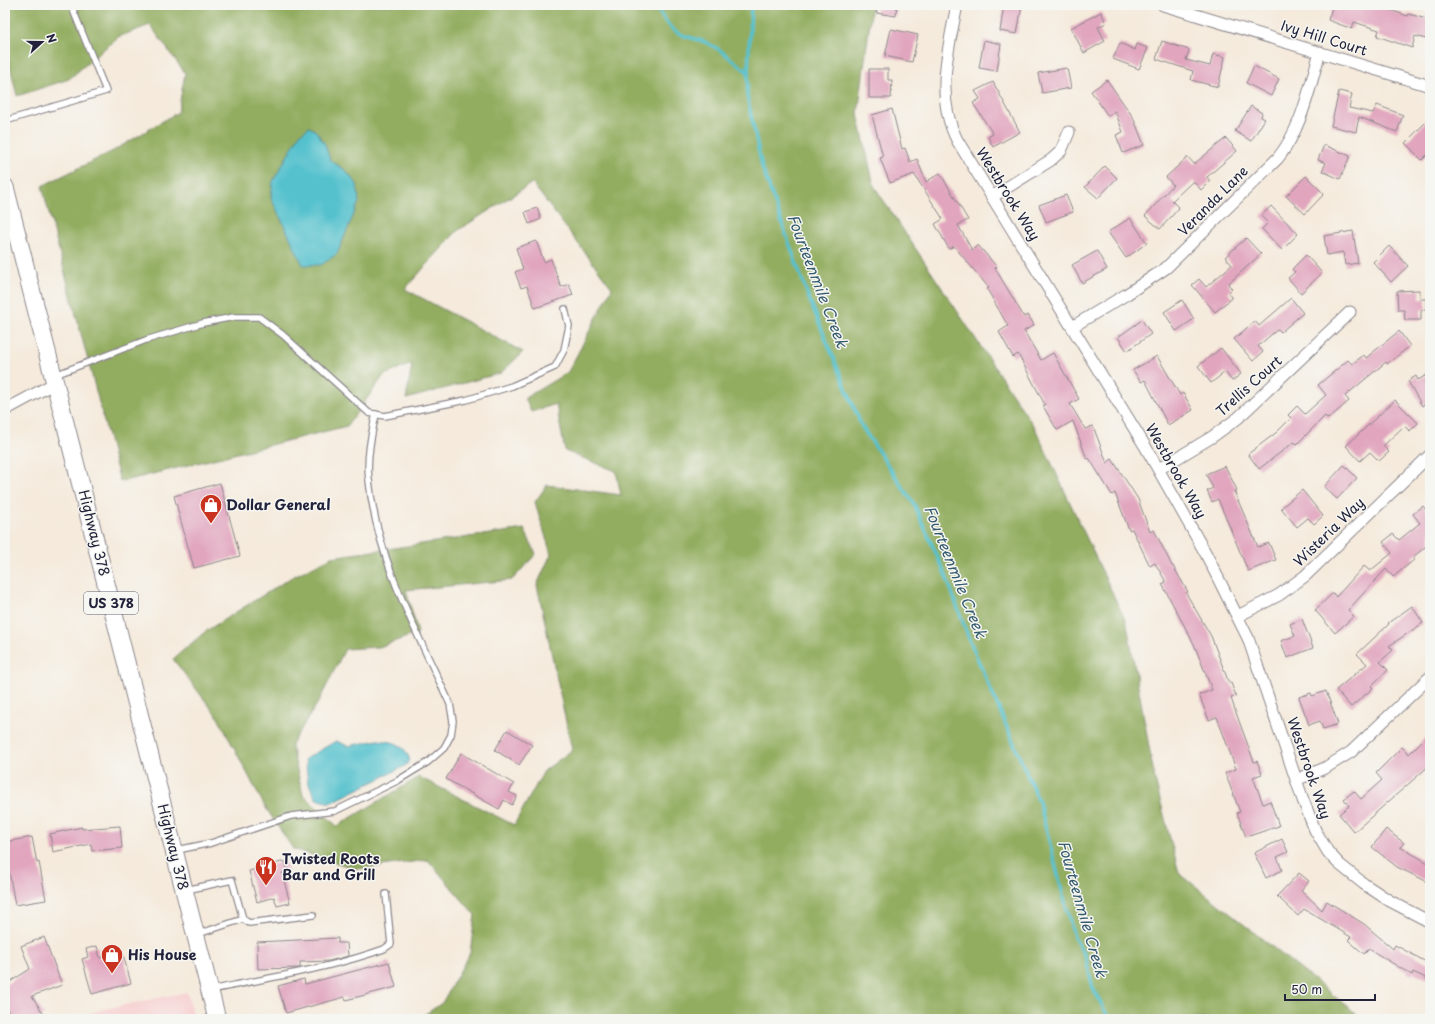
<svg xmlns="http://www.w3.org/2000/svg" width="1435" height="1024" font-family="'Playpen Sans',sans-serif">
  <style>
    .built { fill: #f7cfd0 }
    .forest { fill: #93ad60; stroke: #5a684e }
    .water { fill: #54c1cd; stroke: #3b7284 }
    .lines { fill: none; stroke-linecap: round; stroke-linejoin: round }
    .stream { stroke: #54c1cd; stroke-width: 3.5 }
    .building { fill: #e1a5be }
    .service-casing { stroke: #8c868b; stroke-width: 8 }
    .minor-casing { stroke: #8c868b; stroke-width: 13 }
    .primary-casing { stroke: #8c868b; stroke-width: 19 }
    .service { stroke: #fff; stroke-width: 5.5 }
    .minor { stroke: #fff; stroke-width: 11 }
    .primary { stroke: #fff; stroke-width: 17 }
    .labels { text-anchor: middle; stroke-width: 3; stroke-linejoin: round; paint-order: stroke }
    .shield { fill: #f6f6f2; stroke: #626272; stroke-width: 1 }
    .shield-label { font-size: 13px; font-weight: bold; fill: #22223b }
    .street-label { font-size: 14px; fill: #22223b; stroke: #f6f6f2 }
    .poi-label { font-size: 14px; font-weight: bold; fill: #22223b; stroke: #f6f6f2; text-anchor: start }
    .water-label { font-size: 15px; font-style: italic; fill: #345a6e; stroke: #f6f6f2 }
  </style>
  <rect width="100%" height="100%" fill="#f6f6f2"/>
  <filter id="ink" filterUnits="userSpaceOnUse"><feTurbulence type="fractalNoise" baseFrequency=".025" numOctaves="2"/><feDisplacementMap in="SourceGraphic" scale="8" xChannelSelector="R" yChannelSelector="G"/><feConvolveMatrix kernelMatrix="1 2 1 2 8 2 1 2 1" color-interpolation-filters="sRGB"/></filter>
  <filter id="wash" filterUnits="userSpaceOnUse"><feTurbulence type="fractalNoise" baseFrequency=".012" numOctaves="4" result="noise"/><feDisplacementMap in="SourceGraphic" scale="16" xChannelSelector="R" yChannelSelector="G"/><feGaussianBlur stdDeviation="0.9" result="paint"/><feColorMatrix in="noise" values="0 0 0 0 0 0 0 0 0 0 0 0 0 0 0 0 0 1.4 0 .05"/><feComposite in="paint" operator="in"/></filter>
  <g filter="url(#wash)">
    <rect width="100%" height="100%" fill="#f5eadb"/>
    <!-- built -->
    <path class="built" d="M187,992L194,1019H77L100,1010Z"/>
    <!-- forest -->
    <path class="forest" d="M5,5H872L858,114L874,186L1035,428L1127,624L1155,780L1179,873L1363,1019H418L442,1003L470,953L475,915L428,860L357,869L293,849L264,805L217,716L173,659L206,631L292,577L332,557L524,529L536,554L512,580L406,590L418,633L379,647L345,649L319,701L291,745L303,795L337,826L419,777L514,825L544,771L572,750L537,585L551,554L535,502L547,485L621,495L616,471L565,451L556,404L531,412L525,398L568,372L612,288L532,183L457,231L405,289L523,352L501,373L406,399L412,364L384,375L347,426L120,482L42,186L113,151L178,112L185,73L150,25L118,37L69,79L17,96L5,45Z"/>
    <!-- water -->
    <path class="water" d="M309,127L315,130L325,144L330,160L345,170L357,184L359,202L337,254L321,265H303L271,198L273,181L300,134Z
      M378,740C395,742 403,743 410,760L405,766L330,803L316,799L308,782L305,759L336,741L348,746Z"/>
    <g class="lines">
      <!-- stream -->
      <path class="stream" d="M653,5L672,29L682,35L705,42L720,50L749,73
        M751,5L747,96L762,167L808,296L862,427L914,504L946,576L969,639L1039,802L1074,937L1085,956L1093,988L1109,1019"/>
    </g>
    <g id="blocks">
      <!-- building -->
      <path class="building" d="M877,5H897L896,16L876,13Z
        M1004,5H1022L1017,34L1000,31Z
        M1333,5H1375L1408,16L1409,14L1430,20V40L1415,36L1412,48L1377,36L1379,30L1354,22L1352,29L1328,20Z
        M1101,12L1106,23L1098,27L1105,41L1084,53L1071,28Z
        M891,29L918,35L912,62L885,56Z
        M984,40L1001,44L997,71L979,68Z
        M1162,41L1189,50L1186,60L1210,66L1213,54L1225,57L1218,87L1191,80L1193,71L1156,59Z
        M1120,43L1135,50L1137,44L1148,48L1139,69L1113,59Z
        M1254,66L1279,79L1271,96L1246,83Z
        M1067,68L1071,88L1042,93L1038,73Z
        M869,69H888V80H892L891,98H869Z
        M1107,80L1133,117L1144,145L1123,153L1116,135L1123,132L1115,111L1108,116L1091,91Z
        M993,82L1020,132L993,147L988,137L993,134L973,103L980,99L975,91Z
        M1339,91L1352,94L1349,108L1373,113L1377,105L1403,115L1397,132L1359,117L1356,132L1331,126Z
        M1251,106L1262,113L1261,117L1265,119L1251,141L1235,131Z
        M892,109L902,149L905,148L910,162L917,159L926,182L940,173L968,220L958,225L972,250L978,245L997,267L995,268L1024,317L1028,315L1034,325L1024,331L1041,360L1053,353L1079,399L1070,404L1085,429L1093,426L1107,463L1112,459L1138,499L1150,532L1154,530L1172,566H1173L1188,592L1186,593L1211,636L1229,683H1231L1236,696L1231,698L1235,710L1254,762L1257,761L1262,774L1253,777L1263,804L1270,801L1279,826L1246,837L1237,813L1240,812L1225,773L1236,769L1217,717L1209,720L1199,695L1212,690L1194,644L1162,584L1166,582L1155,563L1150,566L1132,529L1129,530L1115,493L1112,495L1089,458L1087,459L1073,421L1057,430L1043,406L1045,405L1018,354L1013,357L999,332L1008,326L987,289L989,288L954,246L949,249L935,224L943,219L914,174L890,183L880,158L883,157L872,115Z
        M1430,118V152L1422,160L1405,143Z
        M1226,138L1237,151L1207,177L1210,181L1201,190L1193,181L1172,201L1179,208L1160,229L1145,216L1173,185L1166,177L1188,157L1194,164Z
        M1324,145L1350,156L1340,179L1322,171L1326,163L1318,160Z
        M1105,166L1117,178L1098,198L1085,187Z
        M1306,176L1324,194L1305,214L1286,196Z
        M1066,195L1073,212L1046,222L1039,205Z
        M1271,206L1298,234L1282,250L1262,229L1268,223L1261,216Z
        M537,208L541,219L529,224L525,212Z
        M1130,218L1147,243L1126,258L1108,232Z
        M1353,231L1358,263L1345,265L1343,252L1327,255L1324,236Z
        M1246,238L1261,254L1228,284L1232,289L1228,293L1232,298L1215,312L1192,285L1199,279L1206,287L1232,265L1225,257Z
        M536,241L544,262L551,259L561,287L569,284L573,295L535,308L527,286L521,288L515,272L523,269L516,248Z
        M1389,246L1408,266L1391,282L1373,262Z
        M1097,251L1107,269L1082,283L1072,265Z
        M1306,255L1322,273L1301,293L1288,278L1295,272L1292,269Z
        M1419,290L1420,299H1426V309L1421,310V320H1405L1404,310H1398L1397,291Z
        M1291,298L1303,313L1281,332L1278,329L1258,346L1263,352L1253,361L1234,339L1255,321L1259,326Z
        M1182,300L1194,319L1176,331L1164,312Z
        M1142,320L1151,334L1127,351L1118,337Z
        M1399,331L1410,346L1387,364L1386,362L1345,396L1349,401L1328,419L1325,416L1297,444L1294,442L1259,469L1248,454L1277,432L1291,418L1288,415L1297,406L1305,414L1326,395L1318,385L1348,360L1352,364L1364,355L1366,358Z
        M1221,348L1241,374L1232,381L1225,372L1211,383L1198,366Z
        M1157,356L1180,395L1183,393L1193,410L1168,425L1145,380L1141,382L1133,370Z
        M1430,373V401L1422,406L1408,381L1416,376L1418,380Z
        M1395,400L1418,423L1410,431L1404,426L1383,446L1389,452L1379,461L1370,452L1360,461L1346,446Z
        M1344,465L1357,478L1337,499L1324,487Z
        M1225,466L1237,490L1234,491L1258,547L1269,543L1276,560L1248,571L1218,499L1212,502L1207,491L1213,488L1206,474Z
        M220,483L240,556L194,568L174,496Z
        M1302,490L1323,516L1314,524L1308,518L1297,527L1281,508Z
        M1423,506L1430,515V543L1413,557L1415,559L1393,577L1386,569L1348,610L1354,616L1335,633L1315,610L1333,593L1336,597L1364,566L1370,571L1392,553L1383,542L1393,534L1399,540L1420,523L1413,514Z
        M1412,606L1423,623L1389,646L1393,650L1380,662L1388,670L1371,686L1373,688L1351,707L1336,690L1367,664L1357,654L1389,624L1388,623Z
        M1302,619L1313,648L1287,658L1281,641L1295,636L1290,624Z
        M1326,691L1338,724L1323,729L1320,721L1309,725L1299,697L1311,693L1312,696Z
        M507,730L532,745L519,765L495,750Z
        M1430,733V765L1354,832L1339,814L1349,806L1344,799L1354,791L1361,799L1382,780L1376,773L1402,747L1409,754Z
        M461,753L514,784L509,792L517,796L512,805L504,800L499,809L446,779Z
        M120,826L122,848L92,851L91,844L53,852L50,834L82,827V829Z
        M1386,829L1404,843L1400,847L1430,864V883L1397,867L1372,847Z
        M32,837L37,863L39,862L46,900L15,905L7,860L5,861V842Z
        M1282,839L1288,852L1277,857L1282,870L1266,878L1254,853Z
        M285,861L288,872L282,873L290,903L277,906L274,897L257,902L249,871Z
        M1299,873L1309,881L1301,890L1322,910L1327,901L1364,924L1393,949L1395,945L1430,964V980L1413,972L1412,975L1369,949L1364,954L1348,940L1351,937L1304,909L1298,916L1277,896Z
        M44,937L62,985L32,996L44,1015L38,1019H13L5,1006V985L30,969L21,946Z
        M338,938V943H347L348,956L329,961L300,962V968L258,969L257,942Z
        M97,946L100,958L122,951L131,983L92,994L82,959L88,957L86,949Z
        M389,962L396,987L346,1000L345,997L286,1013L278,986L304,979L305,984Z"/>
    </g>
  </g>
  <g filter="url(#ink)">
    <use href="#blocks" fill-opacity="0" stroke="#8c868b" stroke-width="1"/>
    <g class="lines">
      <!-- service casing -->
      <g class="service-casing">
        <path id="service" d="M5,121L106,91L71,5
          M55,375L146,340L203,323L234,317H259L283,335L369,413L385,416L466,400L512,386L555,367L564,350L569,326L565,309
          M177,850L211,843L291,816L335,811L397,781L428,762L444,748L451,735L453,721L450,704C417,632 377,561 369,480C366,459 371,435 376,414
          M186,890L232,880L243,919L198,934
          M243,919L249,923L313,915
          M212,990C270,977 328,969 384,949L391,944L386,894"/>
      </g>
      <!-- minor casing -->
      <g class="minor-casing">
        <path id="minor" d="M957,5C948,50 935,97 957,140L1145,446L1206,554L1248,638L1303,800L1315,830L1328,852L1339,864L1364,884L1390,901L1430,922
          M1163,5L1430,86
          M992,197L1051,160L1061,151L1069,132
          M1072,327L1127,294L1166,268L1278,158C1302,128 1309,89 1320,52
          M5,410L55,383
          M1159,469L1212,437L1238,418L1350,312
          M1238,616L1279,595L1305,576L1430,455
          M1296,780L1325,768L1351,752L1430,677"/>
      </g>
      <!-- primary casing -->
      <g class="primary-casing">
        <path id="primary" d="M5,187L217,1019"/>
      </g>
      <!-- service -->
      <use href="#service" class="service"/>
      <!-- minor -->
      <use href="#minor" class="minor"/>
      <!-- primary -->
      <use href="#primary" class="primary"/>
    </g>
  </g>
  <!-- icons -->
  <defs>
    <g id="shop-pin" transform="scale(1.15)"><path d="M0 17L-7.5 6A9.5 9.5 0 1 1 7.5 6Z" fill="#c8321e" stroke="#f6f6f2"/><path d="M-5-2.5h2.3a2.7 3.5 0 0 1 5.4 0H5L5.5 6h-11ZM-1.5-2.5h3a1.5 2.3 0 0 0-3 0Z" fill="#fff"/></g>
    <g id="restaurant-pin" transform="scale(1.15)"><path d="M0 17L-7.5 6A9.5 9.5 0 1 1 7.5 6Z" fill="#c8321e" stroke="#f6f6f2"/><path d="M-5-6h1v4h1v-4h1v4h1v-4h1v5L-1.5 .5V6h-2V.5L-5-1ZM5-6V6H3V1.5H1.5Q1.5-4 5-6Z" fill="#fff"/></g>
  </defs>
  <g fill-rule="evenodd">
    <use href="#shop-pin" x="211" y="505"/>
    <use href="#restaurant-pin" x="266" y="867"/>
    <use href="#shop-pin" x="112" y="955"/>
  </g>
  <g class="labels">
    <!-- shield labels -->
    <rect class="shield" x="84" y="592" width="54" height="22" rx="3"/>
    <g class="shield-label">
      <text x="111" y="608">US 378</text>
    </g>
    <!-- street labels -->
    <g class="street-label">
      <text transform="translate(1324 38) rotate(17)" y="5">Ivy Hill Court</text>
      <text transform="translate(1008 194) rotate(58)" y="5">Westbrook Way</text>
      <text transform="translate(1213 201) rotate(-45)" y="5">Veranda Lane</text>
      <text transform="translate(1249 386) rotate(-42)" y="5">Trellis Court</text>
      <text transform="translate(1176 471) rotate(60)" y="5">Westbrook Way</text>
      <text transform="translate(1329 532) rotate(-44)" y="5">Wisteria Way</text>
      <text transform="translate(94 533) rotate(76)" y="5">Highway 378</text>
      <text transform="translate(1309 768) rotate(71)" y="5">Westbrook Way</text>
      <text transform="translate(173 847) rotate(76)" y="5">Highway 378</text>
    </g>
    <!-- poi labels -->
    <g class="poi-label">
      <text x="226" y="510">Dollar General</text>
      <text x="282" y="864">Twisted Roots<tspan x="282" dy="16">Bar and Grill</tspan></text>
      <text x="128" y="960">His House</text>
    </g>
    <!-- water labels -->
    <g class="water-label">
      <text transform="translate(817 281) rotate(69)" y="5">Fourteenmile Creek</text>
      <text transform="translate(955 572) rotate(68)" y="5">Fourteenmile Creek</text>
      <text transform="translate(1082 909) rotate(74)" y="5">Fourteenmile Creek</text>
    </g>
  </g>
  <!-- margin -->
  <rect width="1435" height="1024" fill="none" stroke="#f6f6f2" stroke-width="20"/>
  <!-- north arrow -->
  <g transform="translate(42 42) rotate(69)" stroke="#f6f6f2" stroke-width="3" paint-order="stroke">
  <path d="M0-3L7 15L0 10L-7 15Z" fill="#22223b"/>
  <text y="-6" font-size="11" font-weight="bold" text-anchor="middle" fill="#22223b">N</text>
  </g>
  <!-- scale -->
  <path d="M1285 994v6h90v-6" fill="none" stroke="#22223b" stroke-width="2"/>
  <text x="1291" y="994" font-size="12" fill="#22223b" stroke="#f6f6f2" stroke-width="3" paint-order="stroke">50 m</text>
</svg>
